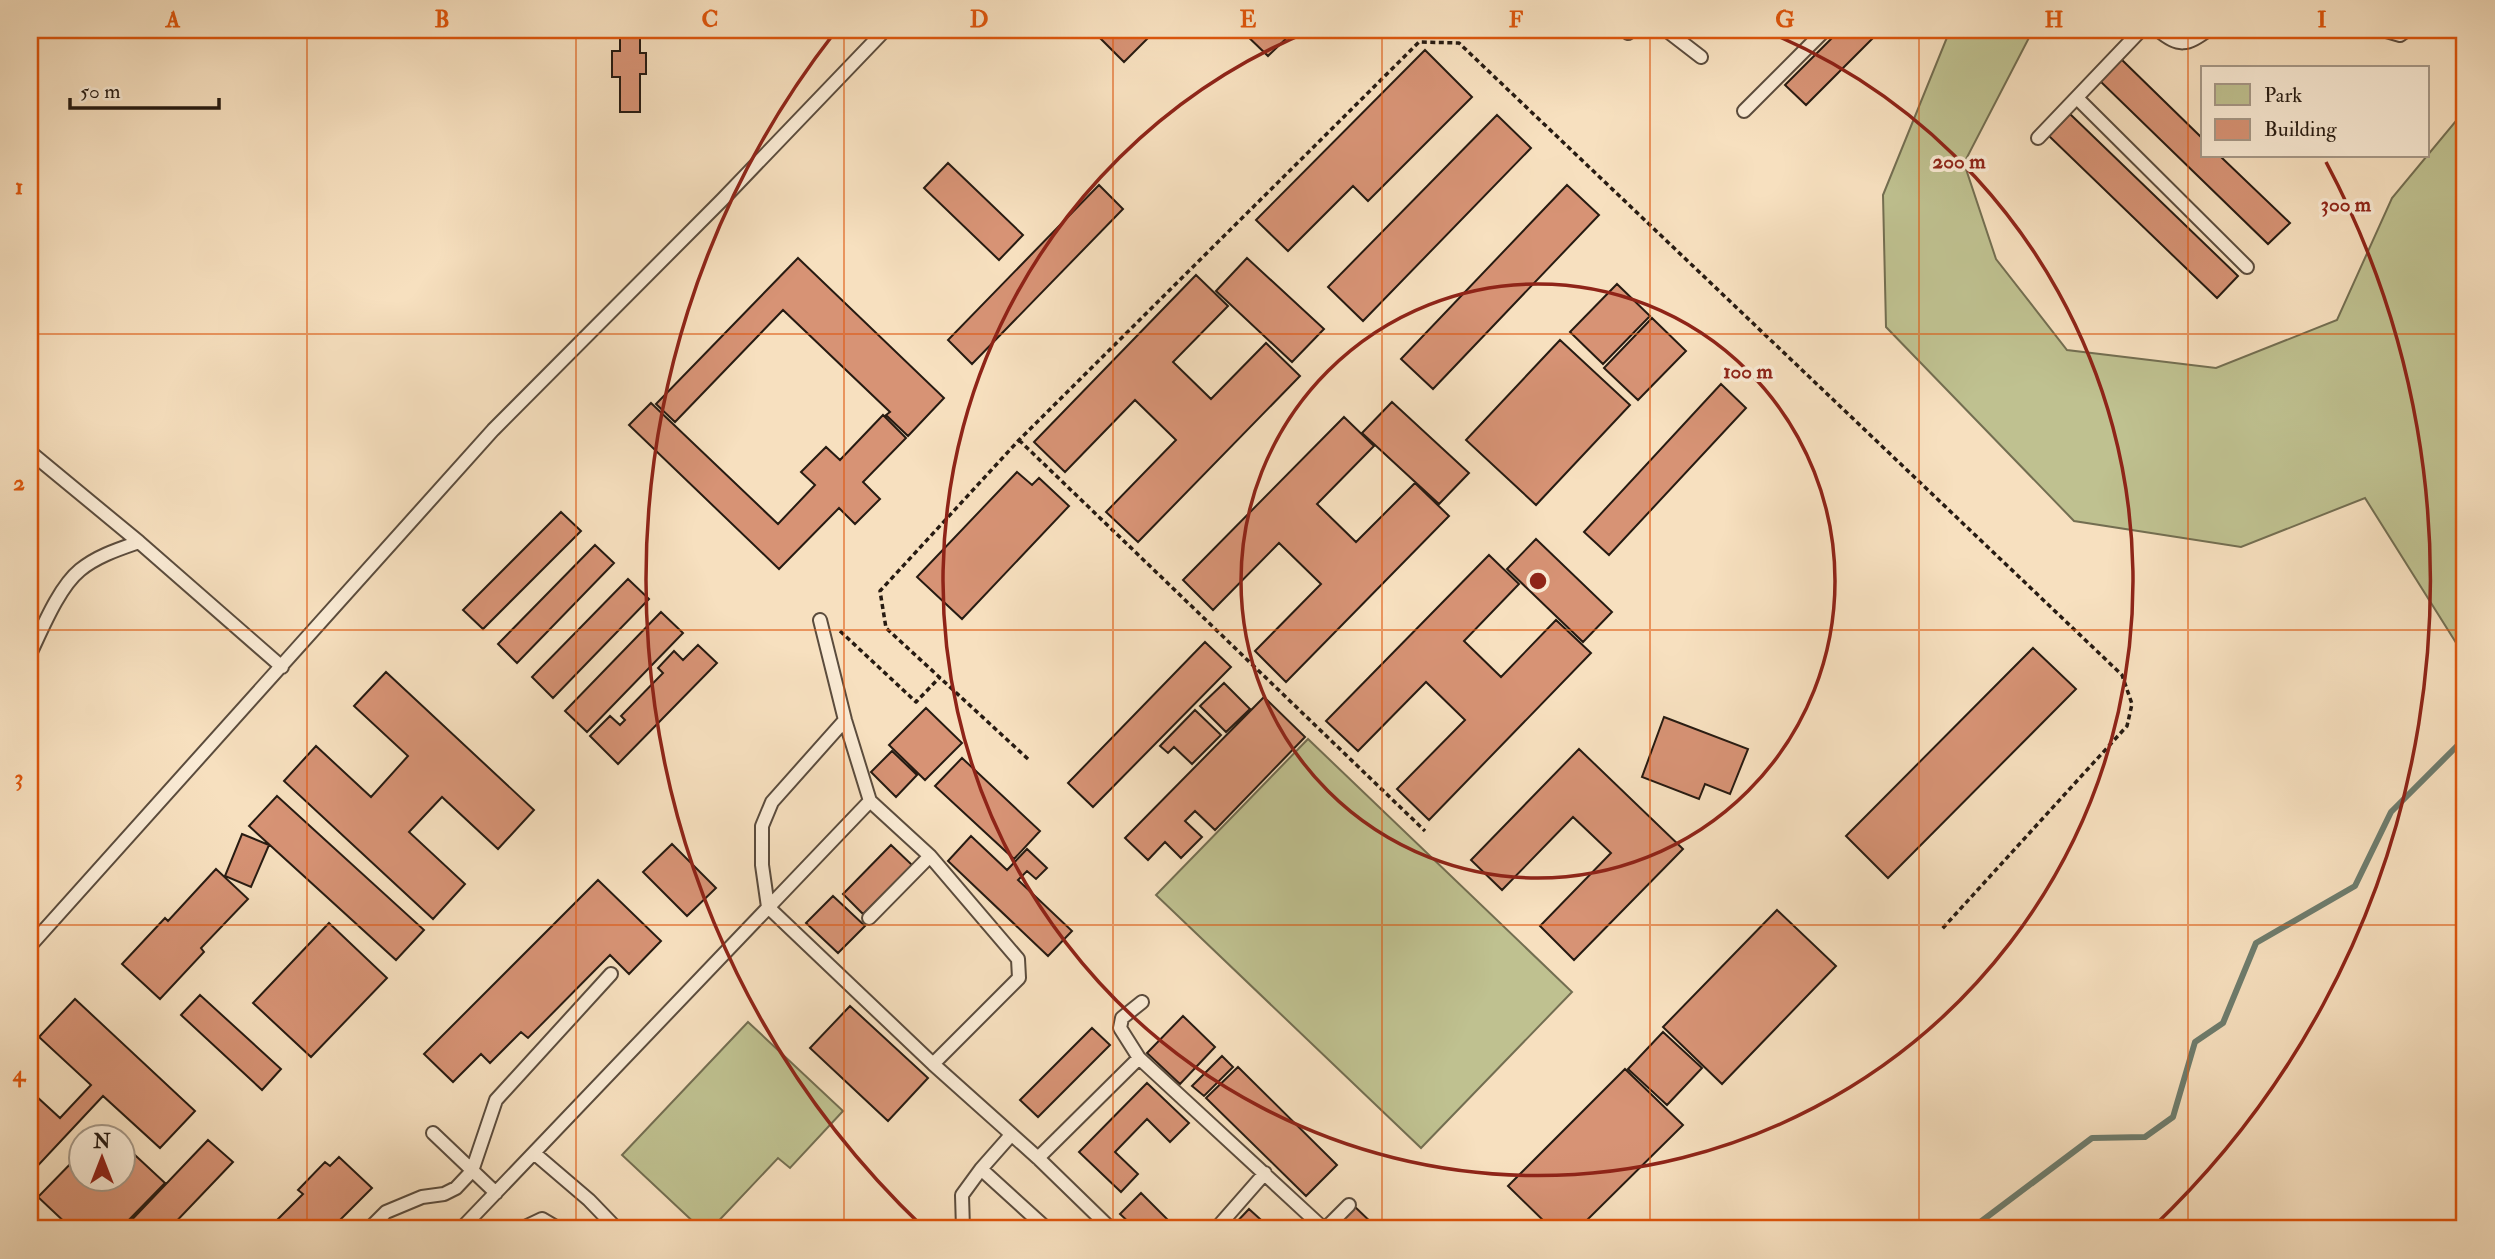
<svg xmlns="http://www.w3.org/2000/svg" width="2495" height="1259" font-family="'IM FELL Double Pica',serif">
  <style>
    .green { fill: #bfc190; stroke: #736e51; stroke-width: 2 }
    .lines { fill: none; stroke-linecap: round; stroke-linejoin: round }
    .stream { stroke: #6e7d6e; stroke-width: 6 }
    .building { fill: #d79375; stroke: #271b12; stroke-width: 2 }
    .lane-casing { stroke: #5b4c3d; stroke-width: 16 }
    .path { stroke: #271b12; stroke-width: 3.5; stroke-dasharray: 5 3.5; stroke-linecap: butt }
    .lane { stroke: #faebd5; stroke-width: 12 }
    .grid { fill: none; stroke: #de560c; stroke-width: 2; stroke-opacity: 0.55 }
    .ring { fill: none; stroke: #8f2418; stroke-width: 3.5 }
    .centre { fill: #8f2418; stroke: #faebd5; stroke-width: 3.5 }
    .ring-label { font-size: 21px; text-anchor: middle; font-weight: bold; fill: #8f2418; stroke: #faebd5; stroke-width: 7; stroke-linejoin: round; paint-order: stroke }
    .neatline { fill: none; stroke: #de560c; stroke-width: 2.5 }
    .grid-label { font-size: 23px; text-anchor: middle; font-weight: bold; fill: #de560c }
  </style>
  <rect width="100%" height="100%" fill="#f7e0bf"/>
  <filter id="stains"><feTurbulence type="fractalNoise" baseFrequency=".00286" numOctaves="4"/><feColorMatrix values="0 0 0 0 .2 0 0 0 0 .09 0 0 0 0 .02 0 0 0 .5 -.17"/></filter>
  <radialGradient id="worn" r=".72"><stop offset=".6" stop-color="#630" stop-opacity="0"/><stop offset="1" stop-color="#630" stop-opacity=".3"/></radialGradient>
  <!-- green -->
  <path class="green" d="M1950,30H2033L1964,163L1996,259L2067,350L2216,368L2337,320L2392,198L2465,110V657L2365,498L2241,547L2074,521L1886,327L1883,195Z
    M1308,739L1572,992L1421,1148L1156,895Z
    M748,1022L843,1111L790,1168L778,1158L711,1229H701L622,1155Z"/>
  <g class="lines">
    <!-- stream -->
    <path class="stream" d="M1971,1229L2092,1138L2145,1137L2173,1117L2195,1042L2223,1023L2256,943L2355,886L2391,812L2465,738"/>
  </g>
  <!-- building -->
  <path class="building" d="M620,30H640V53H646V74H640V112H620V77H612V51H620Z
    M1099,30H1156L1124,62L1095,33Z
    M1241,30H1295L1268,56Z
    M1840,30H1881L1806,105L1785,85Z
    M1425,50L1472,97L1368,201L1353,186L1288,251L1256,220Z
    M2120,58L2203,139V156H2220L2290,223L2268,244L2099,80Z
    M2070,114L2238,276L2217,298L2049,136Z
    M1497,115L1531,148L1363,321L1328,287Z
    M948,163L1023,235L999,260L924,188Z
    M1099,185L1123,209L972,364L948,340Z
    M1567,185L1599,215L1433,389L1401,359Z
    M798,258L944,398L908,436L886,415L890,412L783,310L675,422L656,404Z
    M1247,258L1324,329L1292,362L1216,291Z
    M1196,275L1228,306L1173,362L1211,399L1266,343L1300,376L1138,542L1106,512L1176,440L1135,400L1065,472L1034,442Z
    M1617,284L1650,316L1603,364L1570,332Z
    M1652,318L1686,351L1638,400L1604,368Z
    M1560,340L1630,405L1536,505L1466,440Z
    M1721,384L1746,408L1609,555L1584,532Z
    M1392,402L1469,473L1439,504L1362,433Z
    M651,403L778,524L815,485L801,472L826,447L840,460L883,415L906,438L863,482L880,499L855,524L839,508L779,569L629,425Z
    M1344,417L1374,446L1317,504L1356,542L1415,483L1449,516L1286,682L1255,651L1321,584L1279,543L1213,610L1183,580Z
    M1017,472L1032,485L1039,478L1069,506L962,619L917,577Z
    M561,512L581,531L483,629L463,610Z
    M1536,539L1612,612L1583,642L1507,569Z
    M595,545L614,563L517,663L498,644Z
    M1489,555L1519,584L1464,641L1501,677L1556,620L1591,653L1429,820L1397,789L1465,720L1426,682L1358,751L1326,721Z
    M628,579L649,599L553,698L532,677Z
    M661,612L683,633L587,732L565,711Z
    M1205,642L1231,667L1093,807L1068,783Z
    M698,645L717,663L618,764L590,736L610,716L620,725L625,720L621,716L663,673L658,668L674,651L683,660Z
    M2033,648L2076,689L1888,878L1846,836Z
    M386,672L534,810L498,849L442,797L409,832L465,884L433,919L284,781L316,746L371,797L408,756L354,706Z
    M1224,683L1250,709L1226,732L1200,706Z
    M1264,697L1305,737L1215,830L1195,811L1185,821L1202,837L1181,858L1165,842L1148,860L1125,838Z
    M926,708L962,743L925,780L889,745Z
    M1195,710L1221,735L1192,764L1174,747L1168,753L1160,746Z
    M1664,717L1748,749L1730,794L1705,784L1699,799L1642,777Z
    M1579,749L1683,849L1574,960L1540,926L1611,853L1573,817L1502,890L1471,860Z
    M892,751L917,775L896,797L871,772Z
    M962,758L1040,831L1014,859L935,786Z
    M277,796L424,930L396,960L249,826Z
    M242,834L269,845L251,887L225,876Z
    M971,836L1007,870L1027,849L1047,868L1036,879L1027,871L1018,880L1072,931L1048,956L948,861Z
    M672,844L716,888L687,916L643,872Z
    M891,845L912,865L863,914L843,894Z
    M216,869L248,899L201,948L204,952L160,999L122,964L165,918L168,921Z
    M598,880L661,941L629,974L610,955L528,1038L521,1032L490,1063L481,1054L453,1082L424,1054Z
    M833,896L865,926L838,953L806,923Z
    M1777,910L1836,966L1722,1084L1663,1027Z
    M329,923L387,978L311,1057L253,1003Z
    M200,995L281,1069L262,1090L181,1015Z
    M75,999L195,1111L160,1148L103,1096L30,1174V1103L36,1096L60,1118L91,1085L39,1037Z
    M850,1006L928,1078L888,1121L810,1048Z
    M1183,1016L1215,1047L1180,1084L1147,1053Z
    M1092,1028L1110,1045L1038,1117L1020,1100Z
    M1663,1032L1702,1068L1667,1105L1628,1069Z
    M1222,1056L1233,1067L1204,1096L1192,1086Z
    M1238,1067L1337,1165L1306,1196L1206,1098Z
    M1625,1069L1683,1125L1578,1229H1552L1508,1186Z
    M1147,1083L1189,1123L1170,1142L1147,1119L1115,1152L1138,1174L1121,1192L1079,1152Z
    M106,1127L116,1136H97Z
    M208,1140L233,1162L169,1229H123Z
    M122,1143L165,1183L120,1229H72L38,1197L80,1154V1178H122Z
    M339,1157L372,1188L331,1229H278L273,1224L303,1194L298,1190L325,1162L330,1166Z
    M1141,1193L1176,1228L1136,1229L1120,1214Z
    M1352,1204L1378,1229H1327Z
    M1249,1209L1271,1229H1230Z
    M30,1213L47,1229H30Z"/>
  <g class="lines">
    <!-- lane casing -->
    <g class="lane-casing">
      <path id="lane" d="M1666,30L1701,57
        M2158,30C2179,48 2187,45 2208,30
        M2383,30L2400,35L2407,30
        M1628,33L1632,30
        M2077,98L2247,267
        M1744,111L1825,30
        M2038,138L2141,30
        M30,452L139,542L282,667
        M820,620L845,720L870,801L930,856L1018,959L1019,978L933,1064
        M30,654C42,629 59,587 80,570C97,556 119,549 139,542
        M845,720L772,802L762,826V865L768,907L933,1064L1038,1158L1111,1229
        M869,918L930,856
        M30,946L493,430L722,200L885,30
        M1142,1002L1122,1018L1120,1028L1139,1058L1324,1229
        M433,1133L496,1193
        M534,1153L589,1200L617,1229
        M1038,1158L1139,1058
        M981,1169L1047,1229
        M369,1229L386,1212L422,1197L444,1194L456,1188L472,1171L496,1100L611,974
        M461,1229L870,801
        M521,1229L542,1219L559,1229
        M963,1229L962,1195L981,1169L1011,1135
        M1216,1229L1265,1173
        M1325,1229L1349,1205"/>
    </g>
    <!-- path -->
    <path class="path" d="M1019,440L1425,831
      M840,631L916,702L940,677
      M1028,759L886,628L880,591L1019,440L1419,42L1459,43L2122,675L2132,704L2127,726L1942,929"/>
    <!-- lane -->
    <use href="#lane" class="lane"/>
  </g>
  <!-- grid -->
  <path class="grid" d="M307,30V1229M576,30V1229M844,30V1229M1113,30V1229M1382,30V1229M1650,30V1229M1919,30V1229M2188,30V1229M30,334H2465M30,630H2465M30,925H2465"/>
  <!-- distance rings -->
  <g class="ring">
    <circle cx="1538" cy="581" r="297"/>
    <path d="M1766 31A595 595 0 1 1 1310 31"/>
    <path d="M924 1228A892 892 0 0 1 835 32M2326 162A892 892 0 0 1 2152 1228"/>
  </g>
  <circle cx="1538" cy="581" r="10" class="centre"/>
  <g class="ring-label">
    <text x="1959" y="168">200 m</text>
    <text x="2346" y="211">300 m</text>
    <text x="1748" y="378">100 m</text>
  </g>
  <!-- margin -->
  <rect width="2495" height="1259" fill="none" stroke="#f7e0bf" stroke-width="77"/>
  <!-- legend -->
  <rect x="2201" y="66" width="228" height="91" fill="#faebd5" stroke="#a69887" stroke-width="2"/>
  <rect x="2215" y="84" width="35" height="21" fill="#bfc190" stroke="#a69887" stroke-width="2"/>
  <text x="2264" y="102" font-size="21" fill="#271b12">Park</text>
  <rect x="2215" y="119" width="35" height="21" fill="#d79375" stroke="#a69887" stroke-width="2"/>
  <text x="2264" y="136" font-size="21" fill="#271b12">Building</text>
  <!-- north arrow -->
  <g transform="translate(102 1158)"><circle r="33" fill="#faebd5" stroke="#a69887" stroke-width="2"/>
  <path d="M0-5L12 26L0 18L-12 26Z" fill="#8f2418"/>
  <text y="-10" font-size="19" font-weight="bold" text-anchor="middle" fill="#271b12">N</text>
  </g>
  <!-- scale -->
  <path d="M70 98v10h149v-10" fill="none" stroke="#271b12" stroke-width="3.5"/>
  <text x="80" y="98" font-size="21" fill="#271b12" stroke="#faebd5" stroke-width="5" paint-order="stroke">50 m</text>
  <rect x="38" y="38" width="2418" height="1182" class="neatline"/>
  <g class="grid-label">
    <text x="173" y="27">A</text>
    <text x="442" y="27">B</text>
    <text x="710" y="27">C</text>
    <text x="979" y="27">D</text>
    <text x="1248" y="27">E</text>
    <text x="1516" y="27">F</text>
    <text x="1785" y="27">G</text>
    <text x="2054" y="27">H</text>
    <text x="2322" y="27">I</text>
    <text x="19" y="194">1</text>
    <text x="19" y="490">2</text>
    <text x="19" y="785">3</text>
    <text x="19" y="1081">4</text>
  </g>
  <rect width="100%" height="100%" filter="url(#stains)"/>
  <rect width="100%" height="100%" fill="url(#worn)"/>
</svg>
